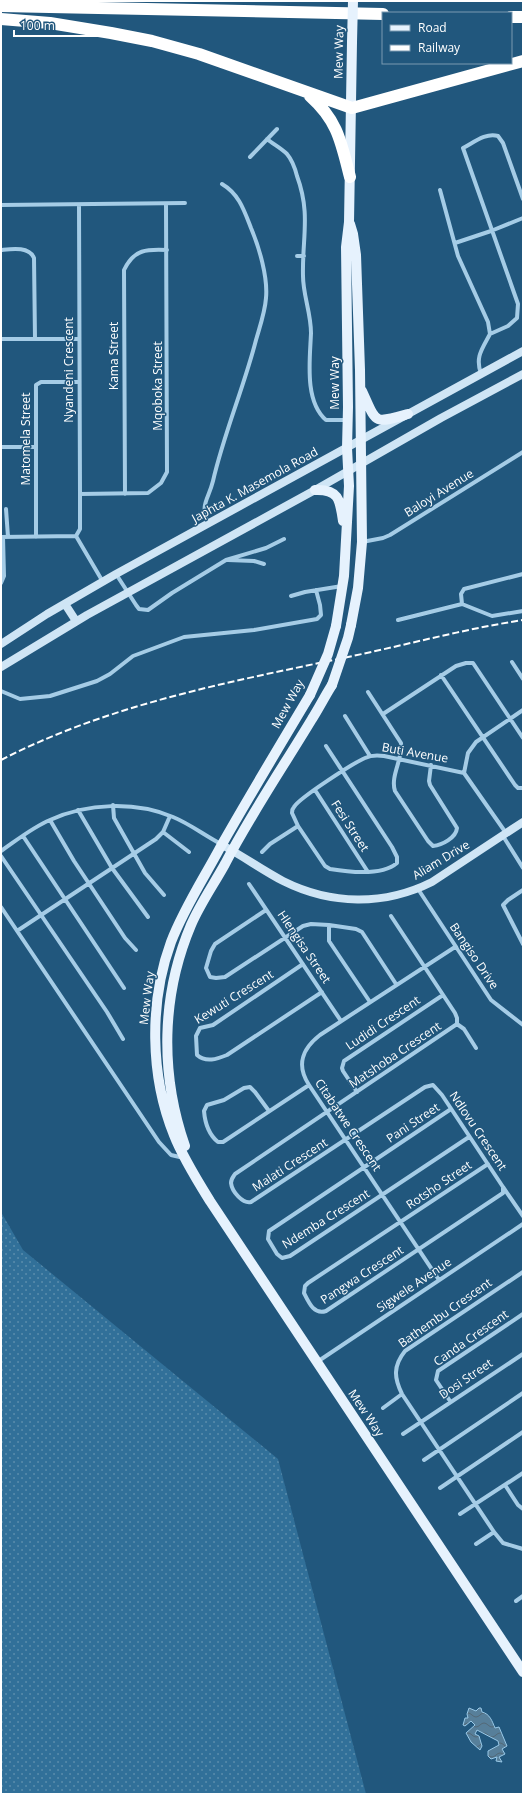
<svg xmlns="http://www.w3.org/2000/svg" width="524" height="1795" font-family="'Open Sans',sans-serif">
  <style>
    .grass { fill: url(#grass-dots) }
    .water { fill: url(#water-waves); stroke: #99c9e8 }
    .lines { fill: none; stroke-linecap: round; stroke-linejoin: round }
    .street { stroke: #a5cce6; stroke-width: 4 }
    .secondary { stroke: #cfe5f5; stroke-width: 8 }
    .primary { stroke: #e6f2fd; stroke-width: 10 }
    .highway { stroke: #fff; stroke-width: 12 }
    .rail { stroke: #fff; stroke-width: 2; stroke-dasharray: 7 3; stroke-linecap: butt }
    .primary-bridge { stroke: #e6f2fd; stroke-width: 10 }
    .labels { text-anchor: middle; stroke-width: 3; stroke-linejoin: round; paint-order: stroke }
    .street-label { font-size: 12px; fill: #fff; stroke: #21577d }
  </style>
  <defs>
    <pattern id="grass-dots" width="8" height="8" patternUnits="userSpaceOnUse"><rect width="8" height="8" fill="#317099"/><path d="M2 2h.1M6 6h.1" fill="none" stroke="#5a8dad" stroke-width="1.8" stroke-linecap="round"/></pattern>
    <pattern id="water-waves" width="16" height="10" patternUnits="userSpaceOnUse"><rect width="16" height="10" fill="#577f9a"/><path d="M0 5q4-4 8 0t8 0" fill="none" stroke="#526877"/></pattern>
  </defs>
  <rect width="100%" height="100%" fill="#21577d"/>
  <!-- grass -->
  <path class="grass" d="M1,1212L23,1250L278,1459L366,1794H1Z"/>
  <!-- water -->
  <path class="water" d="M469,1708L476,1711L479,1708H481L482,1712C490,1714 492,1721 495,1728L499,1727L507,1746L502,1749L505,1754L499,1757L502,1762L496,1761L497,1757L491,1759L488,1756V1751L499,1745L498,1741L477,1730L475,1734L479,1736L482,1746L480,1750L471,1742L466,1733L475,1725L471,1721L465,1726L463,1725L465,1718H468L467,1714Z"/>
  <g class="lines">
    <!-- street -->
    <path class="street" d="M267,139C273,144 281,148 287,154C292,160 295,168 297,176C311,214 302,238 303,276C303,295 311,313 311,333C310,359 304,401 326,420H348
      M250,157L277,129
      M440,190L458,256L488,322L490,334C482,349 475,357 481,374
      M1,205L185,203
      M455,243L491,231L523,218
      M1,250C11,249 29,246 34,258L35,339
      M297,256H304
      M490,334L508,326L517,318L518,304L463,148C473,143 486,132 498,136L503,143L523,199
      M1,339H79
      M1,447H36
      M80,494L148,493L161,483L167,472L166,204
      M125,494L124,270C134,249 147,249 167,250
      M6,509L8,537
      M208,524C200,503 208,501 213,481C224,433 244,387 256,340C260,326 265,312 266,298C268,277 259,247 251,228C244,210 239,194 222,184
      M76,536L80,529V494L79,205
      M76,536L103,582
      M1,537L76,536
      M36,537V385L41,382H79
      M362,542L383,538L390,535L523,452
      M228,560L254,561L264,564
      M116,574L136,605L139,609L148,610L172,593L226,560L266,548L284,539
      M1,583L4,576L3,537
      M291,596L305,592L342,586
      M462,604L492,616L523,611
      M398,620L462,604L461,594L464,589L523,574
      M512,662L523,679
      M441,675L515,785L518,788H523
      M1,691L20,699L50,696L97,681L110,674L133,656L184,637L254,630L317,619L321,615L320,605L316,590
      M368,692L401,743C403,759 390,776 395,791L428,841L433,846C442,845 456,838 457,828L430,785L429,781L431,765
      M383,714L456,666L466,663H473L523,738
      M345,716L370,756
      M326,746L392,847L397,857V863C382,876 348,872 330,869L325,866L298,826L292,813C292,810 292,809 294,807C299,798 355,762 365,758C371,755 378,755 384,756L464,773
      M464,773L468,753L476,742L523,710
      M464,773L506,833
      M315,790L368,872
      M113,805L114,818L145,873L164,895
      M78,810L112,868L148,917
      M50,820L74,861L125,938L136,950
      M163,832L189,852
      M23,836L124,988
      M503,836L523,868
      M1,851C17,840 33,827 50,820C87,803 135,801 173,817C190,824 204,835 221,844
      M262,852L270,844L298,826
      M1,856L107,1012L123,1039
      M249,884L341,1021
      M418,889L491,1000L523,1025
      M523,890L508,900L503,905L523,944
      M1,907L159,1142L171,1155L184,1158
      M266,910L215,944L211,951L206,968L210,977L216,978L225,977L303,926L311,924L329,925L356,929L362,932L396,984
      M391,916L455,1013L457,1018V1024L235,1174C233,1177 231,1179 231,1183C232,1192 243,1204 251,1202L425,1087L433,1085L442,1095L503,1187V1193L326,1311C314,1315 309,1303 304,1293L305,1286L308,1283L488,1164
      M329,925V941L370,1002
      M17,931L156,839L163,832L170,816
      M303,964L213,1025L200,1028L196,1036L197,1055C206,1063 217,1059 227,1055L322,992
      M457,1024L464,1029L476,1048
      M357,1092L343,1071L342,1068L344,1061L443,995
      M451,1109L269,1231L268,1239L277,1254L282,1258L290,1256L469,1137
      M269,1111L255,1092L250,1087L244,1088L224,1100L207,1105L204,1111C205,1123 208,1134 218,1142H223L309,1085
      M503,1187L523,1216
      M523,1272L405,1351C393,1366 394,1378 402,1394L494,1532L503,1543L523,1549
      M439,1280L309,1085C296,1065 302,1049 320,1035L455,947
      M317,1362L523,1224
      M450,1401L436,1380L438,1371L523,1314
      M383,1408L402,1394
      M403,1434L523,1354
      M424,1460L523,1393
      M505,1485L518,1505L523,1509
      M440,1488L523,1432
      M460,1514L523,1473
      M476,1544L494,1532
      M516,1601L523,1596"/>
    <!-- secondary -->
    <path class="secondary" d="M65,604L76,621
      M1,644L47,614L116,574L523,351
      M1,667L87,615L315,490L441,418L523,374
      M222,845C243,856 262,870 283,881C331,905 384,906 432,882L523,822"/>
    <!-- primary -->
    <path class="primary" d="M350,224L353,234L356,255L360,370L362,542L358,588L351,625
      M362,391C377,424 373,424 408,414
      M315,490C339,489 340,500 343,521
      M336,626L344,576L349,486L347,448L348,407L346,247L349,222L352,42
      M310,695C280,745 250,795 221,846C204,878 184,908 171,942C149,1002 150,1076 174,1135C183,1158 197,1180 210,1201L523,1672
      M185,1146C160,1074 161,996 191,925C200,904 214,884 225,864C251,814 283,767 312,719C319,708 325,696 332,685"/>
    <!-- highway -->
    <path class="highway" d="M1,6L383,14
      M511,17H523
      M1,19L50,23L111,33L152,41L199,54L352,108L523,61
      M310,96C338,121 341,142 350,177"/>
    <!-- rail -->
    <path class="rail" d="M1,760C110,704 229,682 348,657C406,645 464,629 523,620"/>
    <!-- primary-bridge -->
    <path class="primary-bridge" d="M352,42L353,1
      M332,685L348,638L351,625
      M310,695L328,654L336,626"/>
  </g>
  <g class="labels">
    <!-- street labels -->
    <g class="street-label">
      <text transform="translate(339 52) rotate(-89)" y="4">Mew Way</text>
      <text transform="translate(114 356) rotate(-90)" y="4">Kama Street</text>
      <text transform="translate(69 370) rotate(-90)" y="4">Nyandeni Crescent</text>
      <text transform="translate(335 383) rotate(-90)" y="4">Mew Way</text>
      <text transform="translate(158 386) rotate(-90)" y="4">Mqoboka Street</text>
      <text transform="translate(26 439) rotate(-90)" y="4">Matomela Street</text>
      <text transform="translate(255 485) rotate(-29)" y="4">Japhta K. Masemola Road</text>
      <text transform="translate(439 493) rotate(-32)" y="4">Baloyi Avenue</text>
      <text transform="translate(288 704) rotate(-61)" y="4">Mew Way</text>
      <text transform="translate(415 753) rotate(10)" y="4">Buti Avenue</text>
      <text transform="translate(350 826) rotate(57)" y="4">Fesi Street</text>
      <text transform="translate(441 860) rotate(-31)" y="4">Aliam Drive</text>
      <text transform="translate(304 947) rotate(56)" y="4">Hlengisa Street</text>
      <text transform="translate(474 956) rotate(56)" y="4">Bangiso Drive</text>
      <text transform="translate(234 997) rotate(-32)" y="4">Kewuti Crescent</text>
      <text transform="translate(147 998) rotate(-83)" y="4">Mew Way</text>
      <text transform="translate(383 1023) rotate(-34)" y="4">Ludidi Crescent</text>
      <text transform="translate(395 1055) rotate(-34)" y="4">Matshoba Crescent</text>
      <text transform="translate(413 1123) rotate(-34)" y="4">Pani Street</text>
      <text transform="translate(348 1125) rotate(56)" y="4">Citabatwe Crescent</text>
      <text transform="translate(478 1131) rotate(56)" y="4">Ndlovu Crescent</text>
      <text transform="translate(290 1165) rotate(-33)" y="4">Malati Crescent</text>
      <text transform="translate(439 1185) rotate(-34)" y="4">Rotsho Street</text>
      <text transform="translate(326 1219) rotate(-32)" y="4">Ndemba Crescent</text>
      <text transform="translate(362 1275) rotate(-33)" y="4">Pangwa Crescent</text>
      <text transform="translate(414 1285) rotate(-34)" y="4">Sigwele Avenue</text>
      <text transform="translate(445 1313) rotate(-35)" y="4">Bathembu Crescent</text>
      <text transform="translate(471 1338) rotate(-35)" y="4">Canda Crescent</text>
      <text transform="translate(466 1379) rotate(-34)" y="4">Dosi Street</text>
      <text transform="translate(366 1413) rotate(56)" y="4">Mew Way</text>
    </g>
  </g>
  <!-- border -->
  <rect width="524" height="1795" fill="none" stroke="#ffffff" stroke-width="4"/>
  <!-- legend -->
  <rect x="382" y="12" width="130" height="52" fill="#21577d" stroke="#7a9ab1"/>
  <rect x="390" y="25" width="20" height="6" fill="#e6f2fd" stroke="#7a9ab1"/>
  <text x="418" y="32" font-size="12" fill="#ffffff">Road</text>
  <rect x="390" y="45" width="20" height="6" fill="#ffffff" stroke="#7a9ab1"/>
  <text x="418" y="52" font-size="12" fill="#ffffff">Railway</text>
  <!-- scale -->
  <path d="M14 30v6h103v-6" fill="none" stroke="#ffffff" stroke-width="2"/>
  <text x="20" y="30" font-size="12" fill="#ffffff" stroke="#21577d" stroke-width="3" paint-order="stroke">100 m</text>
</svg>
